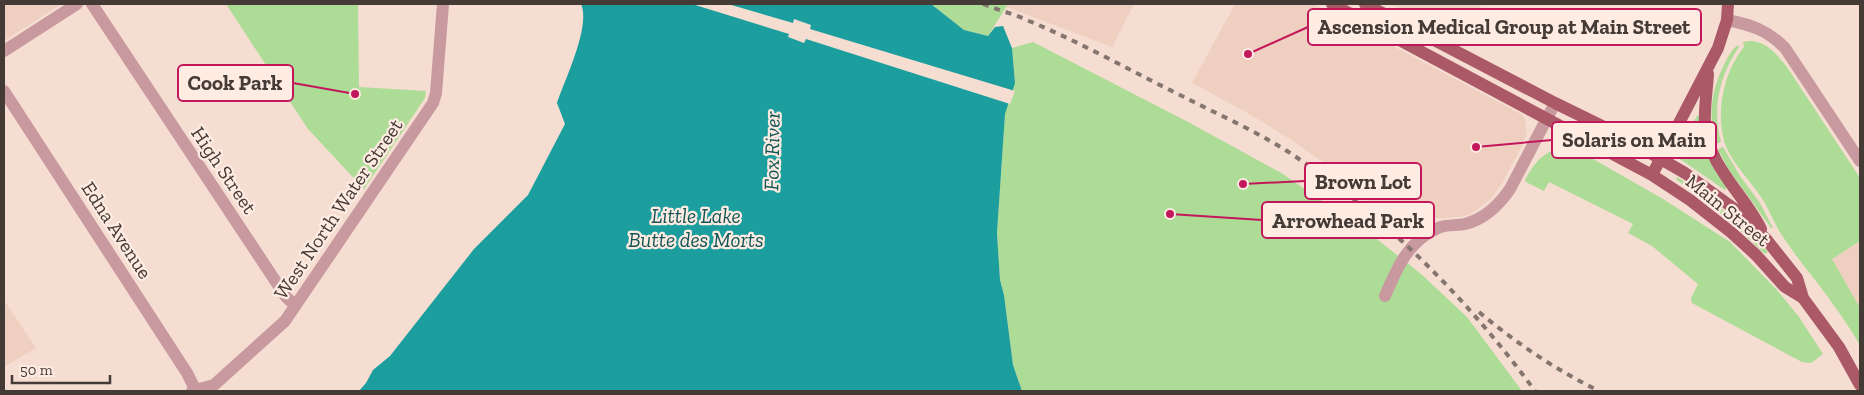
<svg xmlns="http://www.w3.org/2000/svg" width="1864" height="395" font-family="'Zilla Slab',serif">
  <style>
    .built { fill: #efcfc0 }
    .green { fill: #acdc96 }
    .water { fill: #1c9e9e }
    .pier { fill: #f5ddd1 }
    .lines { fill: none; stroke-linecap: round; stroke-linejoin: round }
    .minor { stroke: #c8999f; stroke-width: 12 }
    .major { stroke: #ab5867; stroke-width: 12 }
    .rail { stroke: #84756e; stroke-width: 4; stroke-dasharray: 6 6; stroke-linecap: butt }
    .labels { text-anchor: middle; stroke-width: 4.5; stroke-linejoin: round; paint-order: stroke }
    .street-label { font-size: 20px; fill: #443a36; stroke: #feebe2 }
    .water-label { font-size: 21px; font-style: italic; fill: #145657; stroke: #feebe2 }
    .leader { fill: none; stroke: #c2185b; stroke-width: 2 }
    .callout-dot { fill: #c2185b; stroke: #feebe2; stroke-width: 2 }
    .callout { fill: #feebe2; stroke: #c2185b; stroke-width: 2 }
    .callout-label { font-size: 21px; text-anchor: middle; font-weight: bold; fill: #443a36 }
  </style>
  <rect width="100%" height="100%" fill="#f5ddd1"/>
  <!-- built -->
  <path class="built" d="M4,4H61L4,41Z
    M999,4H1134L1112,47Z
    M1235,4H1314L1521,114L1525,119L1527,133L1522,146L1502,183L1491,199L1471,214L1461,217L1417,219L1405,236L1329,166L1290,139L1246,112L1192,83Z
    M1391,4H1482L1462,41Z
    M1860,241V308L1832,259Z
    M4,300L36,348L4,367Z"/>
  <!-- green -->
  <path class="green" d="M226,4H358L359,87L426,91L425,98L364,189L308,129Z
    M736,4L1015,83L1012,48L1033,42L1190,123L1283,174L1373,236L1421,274L1467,317L1522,391H1022L1013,365L1004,295L1000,280L997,233L1005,113Z
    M931,4H1008L988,36L964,30Z
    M1749,41C1767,41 1776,54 1787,67L1860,178V241L1832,259L1860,308V345C1852,332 1844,319 1835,307C1818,282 1797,259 1781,234C1774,223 1770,211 1763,200C1751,181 1733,165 1725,144C1715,113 1724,71 1744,47L1743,42Z
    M1738,45L1739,47C1719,76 1712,109 1721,142L1716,144C1708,117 1711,92 1723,67C1727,59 1730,51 1738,45Z
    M1697,116H1699L1704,148L1690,151L1679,149Z
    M1723,147L1740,176L1760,203L1773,228H1771L1727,167L1718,149Z
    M1561,148L1572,150L1593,159L1663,199L1730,242L1777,290L1799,317L1823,354L1811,363L1802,362L1692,303L1691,298L1698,284L1652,246L1628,233L1633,224L1549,182L1544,191L1526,182L1525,180C1534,164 1542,152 1561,148Z
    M1706,152L1716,173L1727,187L1725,190L1677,157L1676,154L1693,156Z
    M1677,177C1711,198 1741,223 1768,252L1765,254L1729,220L1676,179Z"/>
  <!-- water -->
  <path class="water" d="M581,4H931L964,30L988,36L995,27L1003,26L1012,48L1015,83L1005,114L997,233L1000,280L1004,295L1013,365L1022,391H359L366,383L373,370L390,356L474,249L528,195L565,124L557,103C565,79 591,26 581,4Z"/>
  <!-- pier -->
  <path class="pier" d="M692,4H728L793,23L794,19L811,25L810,29L1015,91L1010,104L806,39L804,43L788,37L789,34Z"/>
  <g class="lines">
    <!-- minor -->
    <path class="minor" d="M92,4L286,297L295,305
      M1727,20C1752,25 1767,30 1785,48L1860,161
      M4,51L77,4
      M4,91L187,373L196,391
      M1385,296C1397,268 1408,241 1438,228C1447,224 1456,226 1465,224C1485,219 1499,205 1510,189L1555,103
      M192,391L214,385L285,321L433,103L436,93L443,4"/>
    <!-- major -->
    <path class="major" d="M1332,4L1652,175L1690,200L1732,233L1756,255L1785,287L1803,298L1839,347L1860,385
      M1365,4L1555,103L1612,131L1685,173L1736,210L1766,239L1797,278L1803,298
      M1708,74C1707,91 1704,108 1705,124C1708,166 1744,194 1761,229
      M1652,175L1718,48L1727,20L1728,4"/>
    <!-- rail -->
    <path class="rail" d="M983,4C998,10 1014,14 1029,21C1082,43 1131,71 1182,96C1221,116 1263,134 1299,159C1390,221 1470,302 1535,391
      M1479,312C1516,343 1556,370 1599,391"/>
  </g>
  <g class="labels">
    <!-- street labels -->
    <g class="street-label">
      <text transform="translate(224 170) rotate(56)" y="7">High Street</text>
      <text transform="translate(338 209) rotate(-56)" y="7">West North Water Street</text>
      <text transform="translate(1728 210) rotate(39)" y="7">Main Street</text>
      <text transform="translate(117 230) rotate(57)" y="7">Edna Avenue</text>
    </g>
    <!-- water labels -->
    <g class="water-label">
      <text transform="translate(772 151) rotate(-89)" y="7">Fox River</text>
      <text x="696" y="223">Little Lake<tspan x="696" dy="24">Butte des Morts</tspan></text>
    </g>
  </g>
  <!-- callouts -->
  <path class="leader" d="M1248 54L1308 27M355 94L293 83M1476 147L1552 140M1243 184L1305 181M1170 214L1262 220"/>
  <g class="callout-dot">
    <circle cx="1248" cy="54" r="5"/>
    <circle cx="355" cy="94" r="5"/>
    <circle cx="1476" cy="147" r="5"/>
    <circle cx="1243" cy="184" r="5"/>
    <circle cx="1170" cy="214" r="5"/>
  </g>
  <g class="callout">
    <rect x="1308" y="9" width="393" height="36" rx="5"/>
    <rect x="178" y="65" width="115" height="36" rx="5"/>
    <rect x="1552" y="122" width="164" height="36" rx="5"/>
    <rect x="1305" y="163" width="116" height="36" rx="5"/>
    <rect x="1262" y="202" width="172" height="36" rx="5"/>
  </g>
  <g class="callout-label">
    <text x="1504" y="34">Ascension Medical Group at Main Street</text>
    <text x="235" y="90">Cook Park</text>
    <text x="1634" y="147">Solaris on Main</text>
    <text x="1363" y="189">Brown Lot</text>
    <text x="1348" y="228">Arrowhead Park</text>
  </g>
  <!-- border -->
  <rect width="1864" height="395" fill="none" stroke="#443a36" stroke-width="10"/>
  <!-- scale -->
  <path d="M12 375v8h98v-8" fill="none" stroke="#443a36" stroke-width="2.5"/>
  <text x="20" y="375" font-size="15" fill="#443a36" stroke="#feebe2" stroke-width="4" paint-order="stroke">50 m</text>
</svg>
